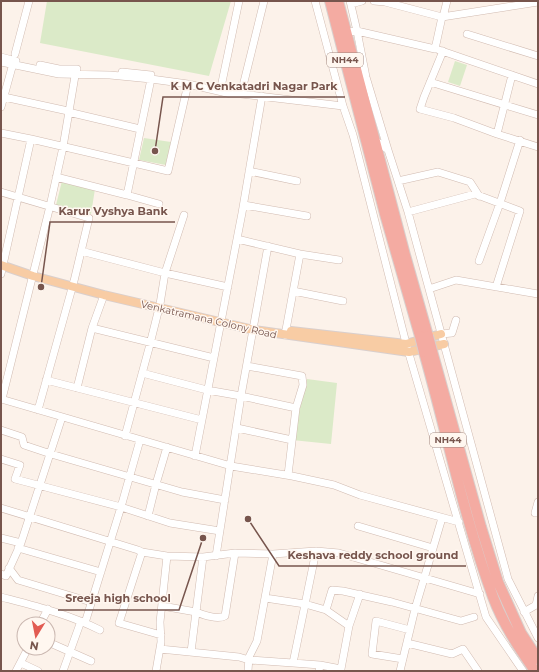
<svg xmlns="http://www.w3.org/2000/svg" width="539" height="672" font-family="Montserrat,sans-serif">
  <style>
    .park { fill: #dbeac8 }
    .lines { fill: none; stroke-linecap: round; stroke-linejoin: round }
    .minor-casing { stroke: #d1bbb1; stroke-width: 8 }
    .major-casing { stroke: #d9cfcd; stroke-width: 10 }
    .highway-casing { stroke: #d9cfcd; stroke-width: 12 }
    .minor { stroke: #fff; stroke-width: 7 }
    .major { stroke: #f8cca4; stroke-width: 8 }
    .highway { stroke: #f4aba2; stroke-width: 10 }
    .highway-bridge-casing { stroke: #d9cfcd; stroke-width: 12; stroke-linecap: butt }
    .highway-bridge { stroke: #f4aba2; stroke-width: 10 }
    .labels { text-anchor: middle; stroke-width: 3; stroke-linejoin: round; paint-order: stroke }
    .shield { fill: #fff7f0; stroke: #a0867e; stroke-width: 1 }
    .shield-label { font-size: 9px; font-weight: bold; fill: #77554d }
    .street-label { font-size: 10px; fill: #77554d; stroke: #fff7f0 }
    .leader { fill: none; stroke: #77554d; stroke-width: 1.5 }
    .callout-dot { fill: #77554d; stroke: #fff7f0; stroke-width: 1.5 }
    .callout-label { font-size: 11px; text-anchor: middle; font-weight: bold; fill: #77554d; stroke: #fff7f0; stroke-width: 3; stroke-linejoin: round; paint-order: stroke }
  </style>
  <rect width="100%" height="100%" fill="#fcf2ea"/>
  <!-- park -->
  <path class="park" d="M47,1H231L209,76L40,43Z
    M455,61L467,65L460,86L448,82Z
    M144,138L171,142L166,165L139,160Z
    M62,181L95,189L91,214L56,205Z
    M307,379L337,383L331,444L292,440Z"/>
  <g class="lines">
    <!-- minor casing -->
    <g class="minor-casing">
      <path id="minor" d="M315,1L343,106L353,135L407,347L486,617L523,671
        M350,1L357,31L366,77L388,150
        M374,1L385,2
        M351,4L362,1
        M442,17L538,2
        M443,17L447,1
        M347,32L357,31L435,49L442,17L385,2L384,1
        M467,34L538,56
        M439,50L538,84
        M443,51L424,97L420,109L454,118L497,134
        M15,54L29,1
        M1,57L16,61
        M1,62L59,74L110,75L151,79L188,84L231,94H241L343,106
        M40,65L59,69H77
        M122,72L151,75
        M512,75L497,134L538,147
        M430,82L538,115
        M221,87L239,1
        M241,94L264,1
        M4,97L68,111
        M1,107L14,60
        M68,112L140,129
        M1,133L31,139L168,171L188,84
        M375,140L388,150L408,212L508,579L538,638
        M249,171L297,181
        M56,177L127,195L151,79
        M398,181L438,172L470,182L479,196
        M1,192L89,218L74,281L38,410
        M127,195L159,204
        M244,205L307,216
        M408,212L475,194L520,211L496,287
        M237,239L300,254L339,260
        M81,251L165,273L228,287
        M479,261L500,203L520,140
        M1,274L31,139
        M429,289L456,280L538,294
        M293,291L343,301
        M92,328L214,358
        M441,334L452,333L456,320
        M285,335L300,254
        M247,366L302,376L303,385L296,408L288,475
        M142,373L207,390L241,396L296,408
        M46,380L202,420
        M77,388L92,328L104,295
        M1,399L231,466L292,476L334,485L360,495L459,522
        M2,399L50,206L63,147L76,70
        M237,428L292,440
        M1,430L22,437L24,445L51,454L182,492L225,500
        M125,436L149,348L160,304L165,273L184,215
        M195,456L242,213L262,96
        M1,459L20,465L15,479L121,507L170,523L220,531
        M538,502L535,513H538
        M1,508L138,550L142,552L167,556L203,557L235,553L273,554
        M148,516L156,484L167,447
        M358,526L433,548
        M1,538L21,543L6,576L1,574
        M21,543L62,417
        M18,548L101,572
        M142,552L119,623L161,635
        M216,556L241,396L268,246
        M9,568L18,580L91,602
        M1,597C35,606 68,614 100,630
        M265,598L305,604L326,610L349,626L341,669L320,665L319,671
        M162,606L196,612L203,557
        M326,610L332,590L343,591L392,602L461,621L474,617
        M524,612L536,605L538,596
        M85,623L121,507L140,440
        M40,624L48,609
        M349,626L360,594
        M48,642L91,661
        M407,643L452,654L463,649L478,671
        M160,649L239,657L249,660L293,663L316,551
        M191,652L196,612C204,615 217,620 225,616L235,553
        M403,659L372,654L376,621L410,630
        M21,663L38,671
        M293,663L320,665
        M16,671L28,648
        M63,671L81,621
        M156,671L161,642L160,622L167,556
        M248,671L249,657L257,641L273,554L316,551L339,553L480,594
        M400,671L415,609L442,518"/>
    </g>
    <!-- major casing -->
    <g class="major-casing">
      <path id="major" d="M1,265L33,276L104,295L254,330L409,352L444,344
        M291,331L406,344L441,334"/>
    </g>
    <!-- highway casing -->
    <g class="highway-casing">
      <path id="highway" d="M330,1L385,214L420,336
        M338,1L405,255L428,336
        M432,351L481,527L498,582L521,633L538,659
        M424,352C447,433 464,518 493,597C503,624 519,648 535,671"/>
    </g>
    <!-- minor -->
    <use href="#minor" class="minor"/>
    <!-- major -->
    <use href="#major" class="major"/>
    <!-- highway -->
    <use href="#highway" class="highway"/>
    <!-- highway-bridge casing -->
    <g class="highway-bridge-casing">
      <path id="highway-bridge" d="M420,336L424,352
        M428,336L432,351"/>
    </g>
    <!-- highway-bridge -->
    <use href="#highway-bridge" class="highway-bridge"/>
  </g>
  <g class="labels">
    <!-- shield labels -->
    <g class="shield">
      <rect x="327" y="53" width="36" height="14" rx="3"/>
      <rect x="430" y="433" width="36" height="14" rx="3"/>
    </g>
    <g class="shield-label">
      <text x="345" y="63">NH44</text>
      <text x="448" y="443">NH44</text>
    </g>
    <!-- street labels -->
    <g class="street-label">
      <text transform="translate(209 319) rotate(13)" y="4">Venkatramana Colony Road</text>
    </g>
  </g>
  <!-- callouts -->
  <path class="leader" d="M155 151L163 97H345M41 287L50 222H175M248 519L279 566H466M203 538L179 610H58"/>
  <g class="callout-dot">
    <circle cx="155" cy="151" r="4"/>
    <circle cx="41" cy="287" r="4"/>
    <circle cx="248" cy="519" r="4"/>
    <circle cx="203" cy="538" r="4"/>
  </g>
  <g class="callout-label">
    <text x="254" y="90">K M C Venkatadri Nagar Park</text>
    <text x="113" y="215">Karur Vyshya Bank</text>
    <text x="373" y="559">Keshava reddy school ground</text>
    <text x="118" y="602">Sreeja high school</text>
  </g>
  <!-- border -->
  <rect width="539" height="672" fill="none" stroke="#77554d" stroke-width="4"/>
  <!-- north arrow -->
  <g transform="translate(36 636) rotate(190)"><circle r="19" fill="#fff7f0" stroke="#c9b6af"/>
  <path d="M0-3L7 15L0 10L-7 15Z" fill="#e25b52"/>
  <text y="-6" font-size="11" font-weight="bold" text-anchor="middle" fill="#77554d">N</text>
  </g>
</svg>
